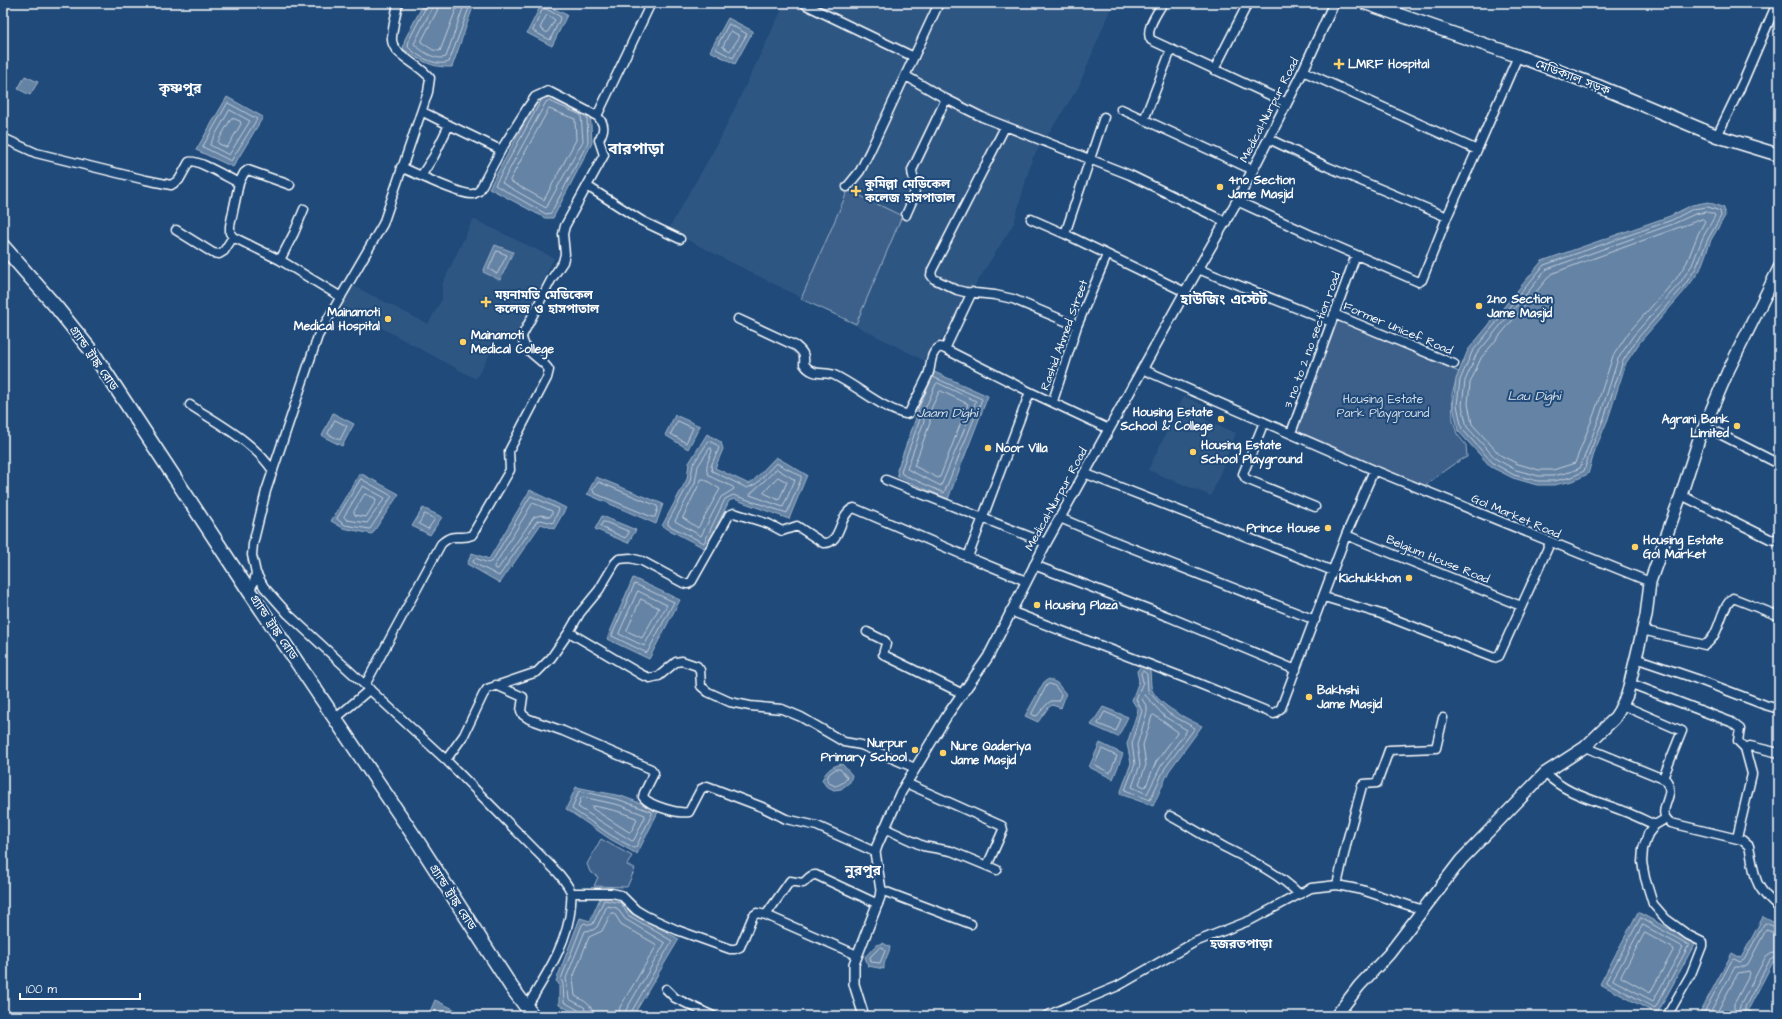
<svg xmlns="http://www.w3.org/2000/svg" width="1782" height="1019" font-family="'Architects Daughter','Noto Sans Bengali',sans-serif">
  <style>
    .built { fill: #2e5683 }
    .green { fill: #3c618b; stroke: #9eb0c5 }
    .water { fill: #6583a4; stroke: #a3b5c8 }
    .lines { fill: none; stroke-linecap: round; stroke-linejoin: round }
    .shore { stroke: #c1cddb; stroke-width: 1 }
    .minor-casing { stroke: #fff; stroke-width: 11 }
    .tertiary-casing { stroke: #fff; stroke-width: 12 }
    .secondary-casing { stroke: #fff; stroke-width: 14 }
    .primary-casing { stroke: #fff; stroke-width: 15 }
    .trunk-casing { stroke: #fff; stroke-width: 16 }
    .minor { stroke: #1f4a7a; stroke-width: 8 }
    .tertiary { stroke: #1f4a7a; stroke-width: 9 }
    .secondary { stroke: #1f4a7a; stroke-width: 11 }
    .primary { stroke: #1f4a7a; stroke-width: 12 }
    .trunk { stroke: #1f4a7a; stroke-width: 13 }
    .poi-dot { fill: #ffd166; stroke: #1f4a7a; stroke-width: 1.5 }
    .labels { text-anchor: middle; stroke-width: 4; stroke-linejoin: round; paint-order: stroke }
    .poi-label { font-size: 12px; font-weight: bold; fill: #fff; stroke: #1f4a7a; text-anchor: start }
    .street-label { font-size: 12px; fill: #fff; stroke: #1f4a7a }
    .park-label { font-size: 12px; fill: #d8dfe8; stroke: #1f4a7a }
    .water-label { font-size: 13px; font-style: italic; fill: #d8e0e8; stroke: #1f4a7a }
    .neighbourhood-label { font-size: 13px; font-weight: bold; fill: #fff; stroke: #1f4a7a }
    .quarter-label { font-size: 14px; font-weight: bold; fill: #fff; stroke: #1f4a7a }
    .district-label { font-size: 16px; font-weight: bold; fill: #fff; stroke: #1f4a7a }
  </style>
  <rect width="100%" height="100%" fill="#1f4a7a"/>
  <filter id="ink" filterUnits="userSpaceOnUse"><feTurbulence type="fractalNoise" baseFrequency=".025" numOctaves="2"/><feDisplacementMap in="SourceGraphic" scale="8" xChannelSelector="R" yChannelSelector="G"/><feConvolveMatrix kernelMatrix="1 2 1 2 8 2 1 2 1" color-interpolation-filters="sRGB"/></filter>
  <g filter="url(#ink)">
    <!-- built -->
    <path class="built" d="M785,3H1113L1078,88L1032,159L1014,223L927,362L668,230L719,141Z
      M473,219L554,258L515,340L500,335L476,379L339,305L352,285L428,324L442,299V285Z
      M1184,396L1209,408L1205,420L1236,433L1211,496L1148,470Z"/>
    <!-- green -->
    <path class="green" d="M848,190L902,216L856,324L801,299Z
      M1336,319L1459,372L1452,394L1453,420L1457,434L1466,445L1467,457C1451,464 1438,476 1423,487L1293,432Z
      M601,839L632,856L627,865L635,869L627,887L594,886L598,877L590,872L587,864Z"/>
    <!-- water -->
    <path class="water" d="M424,3H472L473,7L452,67C430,68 421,60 403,49L405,39Z
      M542,3L567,15L552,46L527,33Z
      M728,18L753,31L735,64L710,51Z
      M25,76L38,82L30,95L18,89Z
      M543,89L590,109L592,143L553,218H545L489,188Z
      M227,97L263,117L233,167L196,150Z
      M1708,202L1724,208L1725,216L1711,240L1700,270L1687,288L1640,342L1626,363L1608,419L1595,450L1588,474L1573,481L1554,485H1537L1513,478L1491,467L1458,431L1453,405L1456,379L1468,350L1542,261L1670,216L1692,205Z
      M495,245L513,252L500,280L483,272Z
      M932,371L988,396L948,499L898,477L897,470L916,418L914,411Z
      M333,413L354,424L342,446L322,436Z
      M675,415L700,426L688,449L665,435Z
      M707,434L721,442L723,449L715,468L749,484L753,481L776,457L807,475L789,519L734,499L729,501L706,549L662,526L687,479L689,463Z
      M360,473L399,494L372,534L343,528L331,521Z
      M596,477L663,504L656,524L587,494Z
      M530,490L566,508L554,529L541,524L500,583L467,564L472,553L489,559Z
      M423,508L442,517L430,535L412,526Z
      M602,516L636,530L628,543L595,529Z
      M633,578L680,600L649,659L607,639Z
      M1142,665L1150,671C1151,676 1150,685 1152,690C1160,706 1186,718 1202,726L1169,771L1153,806L1120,794L1131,763L1127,744L1138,710L1132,700L1139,681L1137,671Z
      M1049,679L1057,683L1066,694L1061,708L1052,705L1048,708L1038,722L1025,716L1044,682Z
      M1103,707L1128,717L1118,737L1091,725Z
      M1100,743L1123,754L1113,779L1089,767Z
      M842,764L852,775L850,782L841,789L834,790L826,786L822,780C826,771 831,766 842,764Z
      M576,787L621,796L659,810L637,854L610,839L566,809Z
      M601,896L623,899L630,912L679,939L633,1016H582L559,1005V984L556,981L580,918L590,921Z
      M1638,912L1695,943L1657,1014L1600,984Z
      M1763,917L1779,925V965L1773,962L1748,1010L1759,1016H1698L1732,953L1741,958Z
      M883,943L890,947C889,955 883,961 884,969L868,966L865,957L876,945Z
      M435,1000L468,1016H428Z"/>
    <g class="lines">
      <!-- shore -->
      <path class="shore" d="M428,3L409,40L408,47C417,56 436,67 449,62L469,8L468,3
        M433,3L432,8L414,44C421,51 436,61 446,57L463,8V3
        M439,3L437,11L421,42L433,50L440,51L457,7V3
        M543,9H546L561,17L550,40L533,31Z
        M548,15L555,20L547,33L540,28L546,16Z
        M729,24L747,34L733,58L716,49Z
        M731,31L740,36L730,51L723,47Z
        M542,99L495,185L546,214L551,213L588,142L587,116
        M549,101L581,115L583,141L546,208L502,183L546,102Z
        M228,103L257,119L231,161L203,147Z
        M549,109L575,119L576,140L544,200L510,181Z
        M230,110L250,121L229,155L210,145Z
        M232,118L240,121L241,124L228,146L226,147L219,144L218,142Z
        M1708,207L1720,211L1721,216L1708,239L1696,268L1684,286L1637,339L1623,361L1604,418L1591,449L1584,471L1572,477L1554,481H1538L1514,475L1493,463L1462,429L1457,405L1460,380L1472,352L1544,265L1672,220L1693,209Z
        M1707,212L1714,214L1715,216L1703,237L1692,265L1680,283L1633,336L1618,359L1600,416L1580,468L1570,472L1553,476H1539L1516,470L1496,459L1467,427L1462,405L1465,381L1476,355L1547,269L1673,224L1695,214Z
        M1703,219L1705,221L1698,234L1687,262L1676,279L1629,332L1613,356L1594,414L1575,463L1553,470H1539L1518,464L1500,455L1472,424L1468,404L1470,383L1481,358L1551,274Z
        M497,251L507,255L497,274L489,269Z
        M933,377L982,399L944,493L902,474L901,471L920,419L918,410Z
        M938,383L976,401L941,486L907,469L924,421V411L936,384Z
        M941,391L968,404L940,477L938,478L914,466L930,423V411L939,392Z
        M335,420L347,426L340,440L328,434Z
        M678,421L693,428L686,443L671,434Z
        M709,441L717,445L719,448L711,466L712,471L747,488L756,484L776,463L801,476V479L787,513L733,495L725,499L704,543L668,525V522L690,481L693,465Z
        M711,448L712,451C700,479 709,475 733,487L734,489L721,497L701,536L675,521L695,483L698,466L709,449Z
        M777,469L795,480L783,507L750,495Z
        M778,477L787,482L779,500L764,493Z
        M361,479L392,496L370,529L345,525L337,519Z
        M702,479H704L720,489L698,528L683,518Z
        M599,482L657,506L658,508L655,517H652L594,493L593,490Z
        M363,486L385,498L367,523L347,520L344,517Z
        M365,494L375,498L376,501L366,517L355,515L354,512Z
        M531,496L559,509L553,523L541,520L537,521L499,576L474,563L473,561L475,558L488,563L492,561Z
        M533,503L552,511V514L550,517L541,515L534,517L498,569H495L494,567Z
        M425,514L435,519L428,529L419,524Z
        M603,522H605L628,531L629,533L625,538L603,528L601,526Z
        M635,584L674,602L647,653L612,636Z
        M638,591L667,605L644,646L619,634Z
        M641,599L659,608L642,638L627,631Z
        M1143,671L1147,674L1148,691L1159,703L1168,713L1195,728L1165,768L1150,800L1125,790L1135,764L1132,744L1142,711L1136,699L1143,682L1141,673Z
        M1050,684L1055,686L1061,694L1059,701H1051L1046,705L1037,716L1032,715V713L1047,685Z
        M1145,695L1165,717L1187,730L1161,766L1147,794L1132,787L1140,765L1137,745L1147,712V707L1142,699Z
        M1105,712L1121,719L1116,731L1098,724Z
        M1154,715L1178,732L1156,762L1146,786L1144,787L1139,784L1146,765L1143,745L1152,716Z
        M1102,749L1117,756L1110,773L1095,765Z
        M836,769H840L847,777C846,782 839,785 835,786L829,783L827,779L829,774Z
        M580,791L620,800L652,812V814L636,847L634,848L612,836L572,809L578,793Z
        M583,797L619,805L645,815V817L634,840L632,841L578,807L581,798Z
        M594,806L617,811L636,818L637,820L631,832H629L593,809L592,807Z
        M1641,918L1689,945L1655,1008L1606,982Z
        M1643,925L1683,947L1653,1001L1613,980Z
        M1645,933L1674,949L1650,993L1621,977Z
        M882,947L885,951L880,963L871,962L870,957L878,949Z
        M582,1016L580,1011L564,1002L563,984L561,979L582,925L584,923L590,925L593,924L604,900L621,903L628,915L672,941L629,1016
        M587,1016L584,1007L569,999L566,978L585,931L593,930L597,927L607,906L617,908L625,919L665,943L626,1010L624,1016
        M593,1016C593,1004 584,1001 575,996L573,978L589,937L602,931L611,913H614L621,924L657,945L620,1007L618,1016
        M1702,1016L1732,960L1734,959L1740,962L1744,960L1764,924L1766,923L1779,929
        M1708,1016L1735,967H1743L1748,964L1766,930L1779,934
        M1715,1016L1738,973L1749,971L1750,974L1734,1004V1016
        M1741,1016L1739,1011L1740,1006L1765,958L1772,953L1779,954
        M1750,1016L1745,1012V1007L1770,960L1774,958L1779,960"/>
      <!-- minor casing -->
      <g class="minor-casing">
        <path id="minor" d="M1163,3C1158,12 1144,30 1151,40L1287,103
          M806,5L914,57
          M1214,70L1248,3
          M1303,71L1477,150L1518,56
          M906,76L946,99L982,117L1130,175L1226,222
          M1121,109L1253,170
          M1144,120L1171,50
          M449,125L501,150
          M1005,127L932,270L931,275L934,279L957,290L965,292L995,295L1013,299L1077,326
          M1717,136L1743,82L1777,3
          M3,138L36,153L146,180L171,185L179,180L189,162C196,158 230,179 239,183L230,226V233L233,237L280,260L341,297
          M1269,139L1328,167L1447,217L1477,150
          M401,167C415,173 462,196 473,194C475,194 477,192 479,191L501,150L528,107L535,97L548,91L597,116
          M421,176L434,156L449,125L423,112
          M239,183L244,173L248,170L290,185
          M587,186L642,221L680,239
          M847,187L860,171L870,151L939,3
          M1237,201L1324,241L1419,282L1422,280L1447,217
          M906,215C909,207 916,196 915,186C915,181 912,176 912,170L946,99
          M1031,219L1065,234L1185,292
          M176,230L213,253L219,254L224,251L233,237
          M1065,234L1104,117
          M280,260L294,233L304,209
          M1198,269L1331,322
          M972,292L945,349L1030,392
          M1334,314L1454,364
          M738,319L796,346C803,352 805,354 804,364C813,377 823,371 834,375C856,385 884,410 906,414L909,413C915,400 922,388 928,375C932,365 929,353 940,347L945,349
          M1142,369L1374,470L1650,582
          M1053,401L1077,326L1107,255
          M190,405C219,424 254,442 273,471
          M1264,422L1243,474L1246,479L1315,507
          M1704,426L1779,464
          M1291,433L1356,255
          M1084,473L1333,571
          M886,480L1046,543
          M1681,495L1770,539L1774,540L1779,537
          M1060,518L1114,541L1315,620
          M1346,535L1521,606
          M1034,565L1169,617L1296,670
          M256,573L264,587L288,614L446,760L559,874C563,879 568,885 571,892C572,896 571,900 571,904C569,942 545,977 526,1008
          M1026,581L968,557L1030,392L1109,429
          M249,591L254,582L256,573L252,555L253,544L266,491L318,336L383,224L428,92L430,78C419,63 390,55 392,37C393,25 396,14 398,3
          M1324,597L1381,614L1494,658L1499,656L1550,543
          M1010,611L1190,680L1274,714L1281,708L1346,535L1374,470
          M1642,630L1705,645C1721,635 1719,609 1733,598L1779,616
          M569,632L580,613L599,590L615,563L619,559L630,558L642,561L683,583L688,584L692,581L727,519L729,515L734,513L769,524L782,531L797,526L823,543C842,545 838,513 854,508L968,557
          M867,632L885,641L886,644L883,654L886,656L963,694
          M1635,658L1697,679L1765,705L1779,709
          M1629,683L1731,722L1740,729L1738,741L1745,748L1752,774L1737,838
          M365,685L441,544C455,531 459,541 472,535L510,470L509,451L547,378L549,370C541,357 523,353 522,336L551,280L563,262L565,254L563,234L565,226L604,155L599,140C604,130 606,125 597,116L651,3
          M496,685L523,697L521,711L523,715L529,719L563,731L651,769L654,773L644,793L643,797C650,806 678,814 689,812L701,789L707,786L762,807L786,819L817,826L875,852
          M1622,705L1682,731L1663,778
          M335,719L370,689
          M1585,747L1666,780C1678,796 1653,811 1671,823L1742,840L1749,846C1756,878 1752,885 1779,908
          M1745,748L1750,746L1779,753
          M446,760L464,735L483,695L487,689L537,672L551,658L569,632L642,675L650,678L659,676L676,662L682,661L697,666L700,670L701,686L708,692L730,702L750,706L782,709L801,717L844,742L861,745L915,768
          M1545,773C1567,795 1595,800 1623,811C1634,815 1644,820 1655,825
          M906,783L1002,826L1003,830L987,866
          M1170,816C1189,826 1207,838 1226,848C1252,861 1278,873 1299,894
          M1665,819L1655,825L1648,834L1643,849L1642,862L1645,878L1653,904L1666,919L1688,935L1702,942V946L1691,974L1667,1016
          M884,828L923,846L951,851L997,870
          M1337,885L1347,841L1362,786L1364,784L1377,783L1389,750L1436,748L1443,718
          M881,890L971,924
          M571,893H612L621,895L636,910L646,916L677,930L730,949H735L740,947L753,916L757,913L766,915L790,881L803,883C808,880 809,874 816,875L878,904
          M766,915L857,955
          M666,989L675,998L713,1016
          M1046,1016L1118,986L1195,942L1251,920L1311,888L1337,885L1362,890L1423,910"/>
      </g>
      <!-- tertiary casing -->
      <g class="tertiary-casing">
        <path id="tertiary" d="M864,1016L854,984V964L880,897L881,890L875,852L877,846L901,792L948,714L988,657L1046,543L1185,292L1237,201L1303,71L1334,3"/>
      </g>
      <!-- secondary casing -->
      <g class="secondary-casing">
        <path id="secondary" d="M1336,1016L1359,986L1389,954L1461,860L1545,773L1585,747L1614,719L1619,711L1627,695L1646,616L1650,582L1681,495L1699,439L1728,371L1779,268"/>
      </g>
      <!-- primary casing -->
      <g class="primary-casing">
        <path id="primary" d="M1365,3L1518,56L1598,86L1717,136L1779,155"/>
      </g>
      <!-- trunk casing -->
      <g class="trunk-casing">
        <path id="trunk" d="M3,246L57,308L93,353L249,591L418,842L512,988L533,1016"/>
      </g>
      <!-- minor -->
      <use href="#minor" class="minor"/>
      <!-- tertiary -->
      <use href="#tertiary" class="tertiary"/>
      <!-- secondary -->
      <use href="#secondary" class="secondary"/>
      <!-- primary -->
      <use href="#primary" class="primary"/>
      <!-- trunk -->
      <use href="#trunk" class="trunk"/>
    </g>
  </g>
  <!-- markers -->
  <g class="poi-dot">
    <path d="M1337 58h4v4h4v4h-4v4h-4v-4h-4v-4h4z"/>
    <circle cx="1220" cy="187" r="4"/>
    <path d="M854 185h4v4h4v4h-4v4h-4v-4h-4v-4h4z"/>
    <path d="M484 296h4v4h4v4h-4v4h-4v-4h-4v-4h4z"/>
    <circle cx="1479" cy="306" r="4"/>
    <circle cx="388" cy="319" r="4"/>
    <circle cx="463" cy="342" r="4"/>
    <circle cx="1221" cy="419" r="4"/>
    <circle cx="1737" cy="426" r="4"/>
    <circle cx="988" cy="448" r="4"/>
    <circle cx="1193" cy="452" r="4"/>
    <circle cx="1328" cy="528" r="4"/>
    <circle cx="1635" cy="547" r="4"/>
    <circle cx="1409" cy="578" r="4"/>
    <circle cx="1037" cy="605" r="4"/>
    <circle cx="1309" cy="697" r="4"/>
    <circle cx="915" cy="750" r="4"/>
    <circle cx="943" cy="753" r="4"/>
  </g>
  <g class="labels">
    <!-- poi labels -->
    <g class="poi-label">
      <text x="1348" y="68">LMRF Hospital</text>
      <text x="1228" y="184">4no Section<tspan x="1228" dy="14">Jame Masjid</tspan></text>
      <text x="865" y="188">কুমিল্লা মেডিকেল<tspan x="865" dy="14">কলেজ হাসপাতাল</tspan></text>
      <text x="495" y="299">ময়নামতি মেডিকেল<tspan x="495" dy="14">কলেজ ও হাসপাতাল</tspan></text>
      <text x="1487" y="303">2no Section<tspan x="1487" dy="14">Jame Masjid</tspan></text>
      <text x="380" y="316" text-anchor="end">Mainamoti<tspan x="380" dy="14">Medical Hospital</tspan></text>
      <text x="471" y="339">Mainamoti<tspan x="471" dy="14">Medical College</tspan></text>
      <text x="1213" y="416" text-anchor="end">Housing Estate<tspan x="1213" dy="14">School &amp; College</tspan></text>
      <text x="1729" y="423" text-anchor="end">Agrani Bank<tspan x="1729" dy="14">Limited</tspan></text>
      <text x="1201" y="449">Housing Estate<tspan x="1201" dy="14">School Playground</tspan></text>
      <text x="996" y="452">Noor Villa</text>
      <text x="1320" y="532" text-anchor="end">Prince House</text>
      <text x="1643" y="544">Housing Estate<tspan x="1643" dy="14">Gol Market</tspan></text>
      <text x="1401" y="582" text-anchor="end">Kichukkhon</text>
      <text x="1045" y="609">Housing Plaza</text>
      <text x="1317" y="694">Bakhshi<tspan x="1317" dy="14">Jame Masjid</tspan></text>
      <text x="907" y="747" text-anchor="end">Nurpur<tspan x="907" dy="14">Primary School</tspan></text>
      <text x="951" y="750">Nure Qaderiya<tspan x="951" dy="14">Jame Masjid</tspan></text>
    </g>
    <!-- street labels -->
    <g class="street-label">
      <text transform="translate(1573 77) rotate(21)" y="4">মেডিক্যাল সড়ক</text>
      <text transform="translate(1269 110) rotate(-63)" y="4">Medical-Nurpur Road</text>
      <text transform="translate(1398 328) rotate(23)" y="4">Former Unicef Road</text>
      <text transform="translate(1064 335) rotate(-70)" y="4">Rashid Ahmed Street</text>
      <text transform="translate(1312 340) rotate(-70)" y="4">3 no to 2 no section road</text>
      <text transform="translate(94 358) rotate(55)" y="4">গ্র্যান্ড ট্রাঙ্ক রোড</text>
      <text transform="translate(1056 499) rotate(-61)" y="4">Medical-Nurpur Road</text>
      <text transform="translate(1516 516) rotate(23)" y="4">Gol Market Road</text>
      <text transform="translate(1438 559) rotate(22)" y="4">Belgium House Road</text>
      <text transform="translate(274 627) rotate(56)" y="4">গ্র্যান্ড ট্রাঙ্ক রোড</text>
      <text transform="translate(453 897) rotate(57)" y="4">গ্র্যান্ড ট্রাঙ্ক রোড</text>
    </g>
    <!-- park labels -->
    <g class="park-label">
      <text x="1383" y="403">Housing Estate<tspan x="1383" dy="14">Park Playground</tspan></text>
    </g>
    <!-- water labels -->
    <g class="water-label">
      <text x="1534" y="400">Lau Dighi</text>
      <text x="947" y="417">Jaam Dighi</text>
    </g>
    <!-- neighbourhood labels -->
    <g class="neighbourhood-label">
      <text x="1241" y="948">হজরতপাড়া</text>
    </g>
    <!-- quarter labels -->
    <g class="quarter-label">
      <text x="180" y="93">কৃষ্ণপুর</text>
      <text x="1224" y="304">হাউজিং এস্টেট</text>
      <text x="863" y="875">নুরপুর</text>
    </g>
    <!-- district labels -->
    <g class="district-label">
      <text x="636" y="154">বারপাড়া</text>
    </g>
  </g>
  <!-- margin -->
  <rect width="1782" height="1019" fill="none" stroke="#1f4a7a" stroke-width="16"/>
  <rect x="8" y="8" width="1766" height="1003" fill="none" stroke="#fff" stroke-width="1.5" filter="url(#ink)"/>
  <!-- scale -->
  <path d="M20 993v6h120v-6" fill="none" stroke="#ffffff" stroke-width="2"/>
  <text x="26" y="993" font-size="12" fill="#ffffff" stroke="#1f4a7a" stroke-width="3" paint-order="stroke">100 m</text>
</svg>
